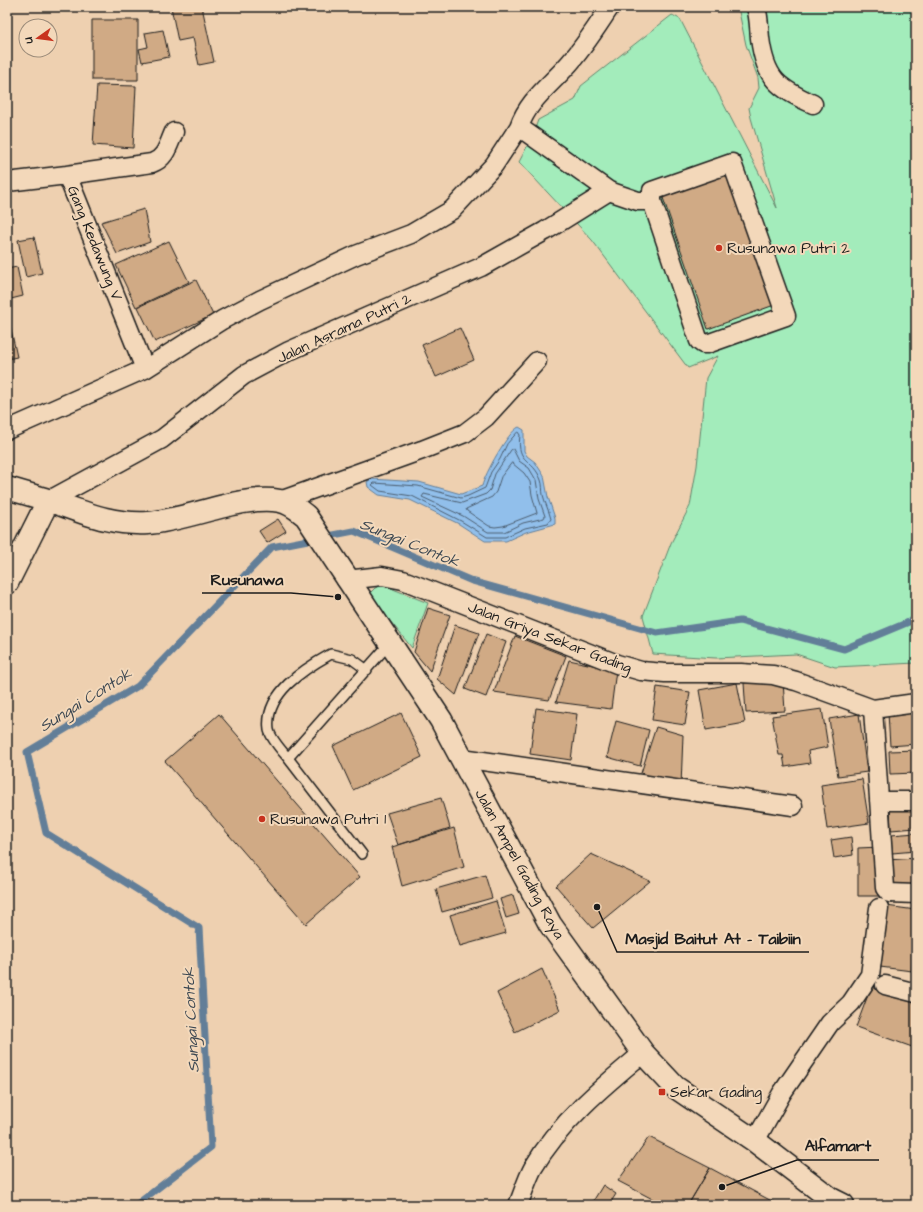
<svg xmlns="http://www.w3.org/2000/svg" width="923" height="1212" font-family="'Architects Daughter',sans-serif">
  <style>
    .green { fill: #a3ecbb; stroke: #60846c }
    .water { fill: #91bfeb; stroke: #627e98 }
    .lines { fill: none; stroke-linecap: round; stroke-linejoin: round }
    .shore { stroke: #4b5d6f; stroke-width: 1 }
    .stream { stroke: #627e98; stroke-width: 7 }
    .building { fill: #d0aa85; stroke: #1c1c1c }
    .service-casing { stroke: #1c1c1c; stroke-width: 12 }
    .minor-casing { stroke: #1c1c1c; stroke-width: 21 }
    .secondary-casing { stroke: #1c1c1c; stroke-width: 25 }
    .service { stroke: #f3d8ba; stroke-width: 9 }
    .minor { stroke: #f3d8ba; stroke-width: 18 }
    .secondary { stroke: #f3d8ba; stroke-width: 22 }
    .poi-dot { fill: #c8321e; stroke: #f3d8ba; stroke-width: 1.5 }
    .labels { text-anchor: middle; stroke-width: 4; stroke-linejoin: round; paint-order: stroke }
    .street-label { font-size: 15px; fill: #1c1c1c; stroke: #f3d8ba }
    .poi-label { font-size: 15px; fill: #1c1c1c; stroke: #f3d8ba; text-anchor: start }
    .water-label { font-size: 16px; font-style: italic; fill: #394550; stroke: #f3d8ba }
    .leader { fill: none; stroke: #1c1c1c; stroke-width: 1.5 }
    .callout-dot { fill: #1c1c1c; stroke: #f3d8ba; stroke-width: 1.5 }
    .callout-label { font-size: 16px; text-anchor: middle; font-weight: bold; fill: #1c1c1c; stroke: #f3d8ba; stroke-width: 4; stroke-linejoin: round; paint-order: stroke }
  </style>
  <rect width="100%" height="100%" fill="#eed0b0"/>
  <filter id="ink" filterUnits="userSpaceOnUse"><feTurbulence type="fractalNoise" baseFrequency=".025" numOctaves="2"/><feDisplacementMap in="SourceGraphic" scale="8" xChannelSelector="R" yChannelSelector="G"/><feConvolveMatrix kernelMatrix="1 2 1 2 8 2 1 2 1" color-interpolation-filters="sRGB"/></filter>
  <g filter="url(#ink)">
    <!-- green -->
    <path class="green" d="M738,7H916V663L835,667L796,654L716,658L653,654L643,616L671,543L690,506L697,466L706,378L718,356L688,368L592,240L519,162L532,137L538,120L575,100L581,86L672,15L680,19L777,208L751,118L749,108L759,88L758,78L746,45Z
      M383,585L428,603L412,648L373,600L370,593L375,588Z"/>
    <!-- water -->
    <path class="water" d="M519,427L524,430V451L527,456L535,462L544,476L548,497L555,518V524L526,532L506,541H485L459,524L410,500L379,495L368,487L367,482L371,479L419,482L461,494L482,486C485,474 508,431 519,427Z"/>
    <g class="lines">
      <!-- shore -->
      <path class="shore" d="M518,432L520,435C516,464 533,458 541,480C543,485 542,490 543,495C545,503 549,511 551,519L548,523L525,528L505,537H487L461,521L412,496L380,491L372,485L374,483L418,486L461,498L468,496L485,488L491,472L500,459L507,444Z
        M513,449L519,461L529,468L536,480L539,499L545,516L544,518L523,523L504,532H488L463,516L422,497L424,494L462,503L486,494L490,490L495,474L511,450Z
        M512,463L524,473L530,482L532,495L537,513L503,526L495,527L489,526L467,511L466,509L492,497L496,492L501,477Z"/>
      <!-- stream -->
      <path class="stream" d="M136,1205L211,1147L199,928L46,833L27,752L138,686L272,547L354,531L472,581L657,633L740,621L844,649L916,619"/>
    </g>
    <!-- building -->
    <path class="building" d="M171,7H202L214,62L199,65L193,38L178,41Z
      M92,20H138V80H92Z
      M163,30L169,57L142,62L139,49L148,47L145,33Z
      M97,85L136,86L133,148L93,145Z
      M730,166L777,304L708,329L661,192Z
      M144,209L150,242L117,254L101,222Z
      M34,237L42,273L26,277L18,240Z
      M169,241L189,282L136,307L116,265Z
      M17,267L23,296L7,300V269Z
      M196,280L213,315L155,342L138,307Z
      M7,311L17,357L7,359Z
      M460,328L474,360L436,377L422,345Z
      M278,519L286,531L267,543L259,531Z
      M428,608L450,615L430,671L414,652Z
      M455,625L479,633L456,695L437,679Z
      M486,634L506,642L486,697L465,689Z
      M515,636L566,656L549,700L494,692Z
      M569,660L616,670L611,709L556,702Z
      M783,681L785,711L746,713L744,683Z
      M737,683L745,723L706,730L699,690Z
      M657,687L690,692L685,725L652,720Z
      M536,708L577,714L571,760L530,754Z
      M822,709L828,747L808,751L810,763L785,767L783,755H779L772,716Z
      M916,712V744L890,746L888,713Z
      M401,713L422,757L353,790L333,746Z
      M219,714L360,877L306,924L165,761Z
      M859,714L867,772L838,776L829,719Z
      M616,721L649,730L640,766L607,757Z
      M656,727L683,735L681,786L641,773Z
      M916,750V773L890,774L889,751Z
      M862,779L869,823L827,829L821,785Z
      M441,798L450,828L398,845L387,813Z
      M916,804V828L891,830L890,806Z
      M454,828L464,867L402,886L392,847Z
      M916,833V851L892,853L891,835Z
      M851,837L853,855L834,858L831,840Z
      M880,847L881,896H858V848Z
      M591,854L650,881L593,928L556,886Z
      M916,858V887L889,889L888,860Z
      M485,875L492,898L442,912L436,889Z
      M513,895L519,914L506,918L500,899Z
      M496,901L506,933L460,946L450,915Z
      M886,906L916,910V956L913,955L912,971L880,967Z
      M542,969L560,1010L515,1032L497,993Z
      M871,987L916,1000L915,1048L856,1027Z
      M649,1137L710,1168L688,1205H664L618,1181Z
      M710,1168L779,1205H688Z
      M603,1185L616,1194L609,1205H596L592,1203Z"/>
    <g class="lines">
      <!-- service casing -->
      <g class="service-casing">
        <path id="service" d="M288,758C282,751 271,739 269,730C264,694 304,669 331,654L352,659L367,670
          M362,854L288,758L389,644"/>
      </g>
      <!-- minor casing -->
      <g class="minor-casing">
        <path id="minor" d="M756,7C759,17 759,28 760,38C765,79 778,88 813,104
          M519,127C528,101 548,87 566,67C583,49 596,28 610,7
          M67,175L152,163C166,158 168,145 174,132
          M7,182L67,175L145,369
          M7,430L145,369L222,320L260,300L356,255L411,234L452,210L494,165L519,127L609,191
          M48,501L162,439L244,375L289,351L481,267L545,231L609,191L638,201H652L699,341L703,344H707L786,316L732,163L652,191V201
          M280,501L422,450L465,433L486,417L537,361
          M346,580L382,576L403,580L617,664L641,671L665,673H741L773,675L796,681L873,709L916,703
          M873,709L885,888L889,893L916,894
          M462,758L793,806
          M879,801H916
          M885,985L916,993
          M755,1141L782,1093L830,1023L851,1003L870,975L879,908
          M518,1205C523,1193 527,1179 533,1168C560,1122 602,1087 643,1053"/>
      </g>
      <!-- secondary casing -->
      <g class="secondary-casing">
        <path id="secondary" d="M7,488C21,492 34,496 48,500C83,512 110,525 148,523C189,520 241,494 280,501C291,503 298,510 306,516L441,720L550,924L643,1053L675,1087L755,1141L831,1199L843,1205
          M7,583L48,501"/>
      </g>
      <!-- service -->
      <use href="#service" class="service"/>
      <!-- minor -->
      <use href="#minor" class="minor"/>
      <!-- secondary -->
      <use href="#secondary" class="secondary"/>
    </g>
  </g>
  <!-- markers -->
  <g class="poi-dot">
    <circle cx="719" cy="248" r="4"/>
    <circle cx="262" cy="819" r="4"/>
    <rect x="658" y="1088" width="8" height="8" rx="2"/>
  </g>
  <g class="labels">
    <!-- street labels -->
    <g class="street-label">
      <text transform="translate(95 243) rotate(68)" y="5">Gang Kedawung V</text>
      <text transform="translate(344 328) rotate(-25)" y="5">Jalan Asrama Putri 2</text>
      <text transform="translate(550 637) rotate(21)" y="5">Jalan Griya Sekar Gading</text>
      <text transform="translate(520 864) rotate(61)" y="5">Jalan Ampel Gading Raya</text>
    </g>
    <!-- poi labels -->
    <g class="poi-label">
      <text x="727" y="253">Rusunawa Putri 2</text>
      <text x="270" y="824">Rusunawa Putri 1</text>
      <text x="670" y="1097">Sekar Gading</text>
    </g>
    <!-- water labels -->
    <g class="water-label">
      <text transform="translate(410 542) rotate(22)" y="6">Sungai Contok</text>
      <text transform="translate(85 699) rotate(-32)" y="6">Sungai Contok</text>
      <text transform="translate(190 1020) rotate(-93)" y="6">Sungai Contok</text>
    </g>
  </g>
  <!-- callouts -->
  <path class="leader" d="M338 597L291 593H202M597 907L617 952H809M722 1187L797 1160H879"/>
  <g class="callout-dot">
    <circle cx="338" cy="597" r="4"/>
    <circle cx="597" cy="907" r="4"/>
    <circle cx="722" cy="1187" r="4"/>
  </g>
  <g class="callout-label">
    <text x="247" y="585">Rusunawa</text>
    <text x="713" y="944">Masjid Baitut At - Taibiin</text>
    <text x="838" y="1151">Alfamart</text>
  </g>
  <!-- margin -->
  <rect width="923" height="1212" fill="none" stroke="#f3d8ba" stroke-width="24"/>
  <rect x="12" y="12" width="899" height="1188" fill="none" stroke="#1c1c1c" stroke-width="1.5" filter="url(#ink)"/>
  <!-- north arrow -->
  <g transform="translate(38 38) rotate(256)"><circle r="19" fill="#f3d8ba" stroke="#9d8d7b"/>
  <path d="M0-3L7 15L0 10L-7 15Z" fill="#c8321e"/>
  <text y="-6" font-size="11" font-weight="bold" text-anchor="middle" fill="#1c1c1c">U</text>
  </g>
</svg>
